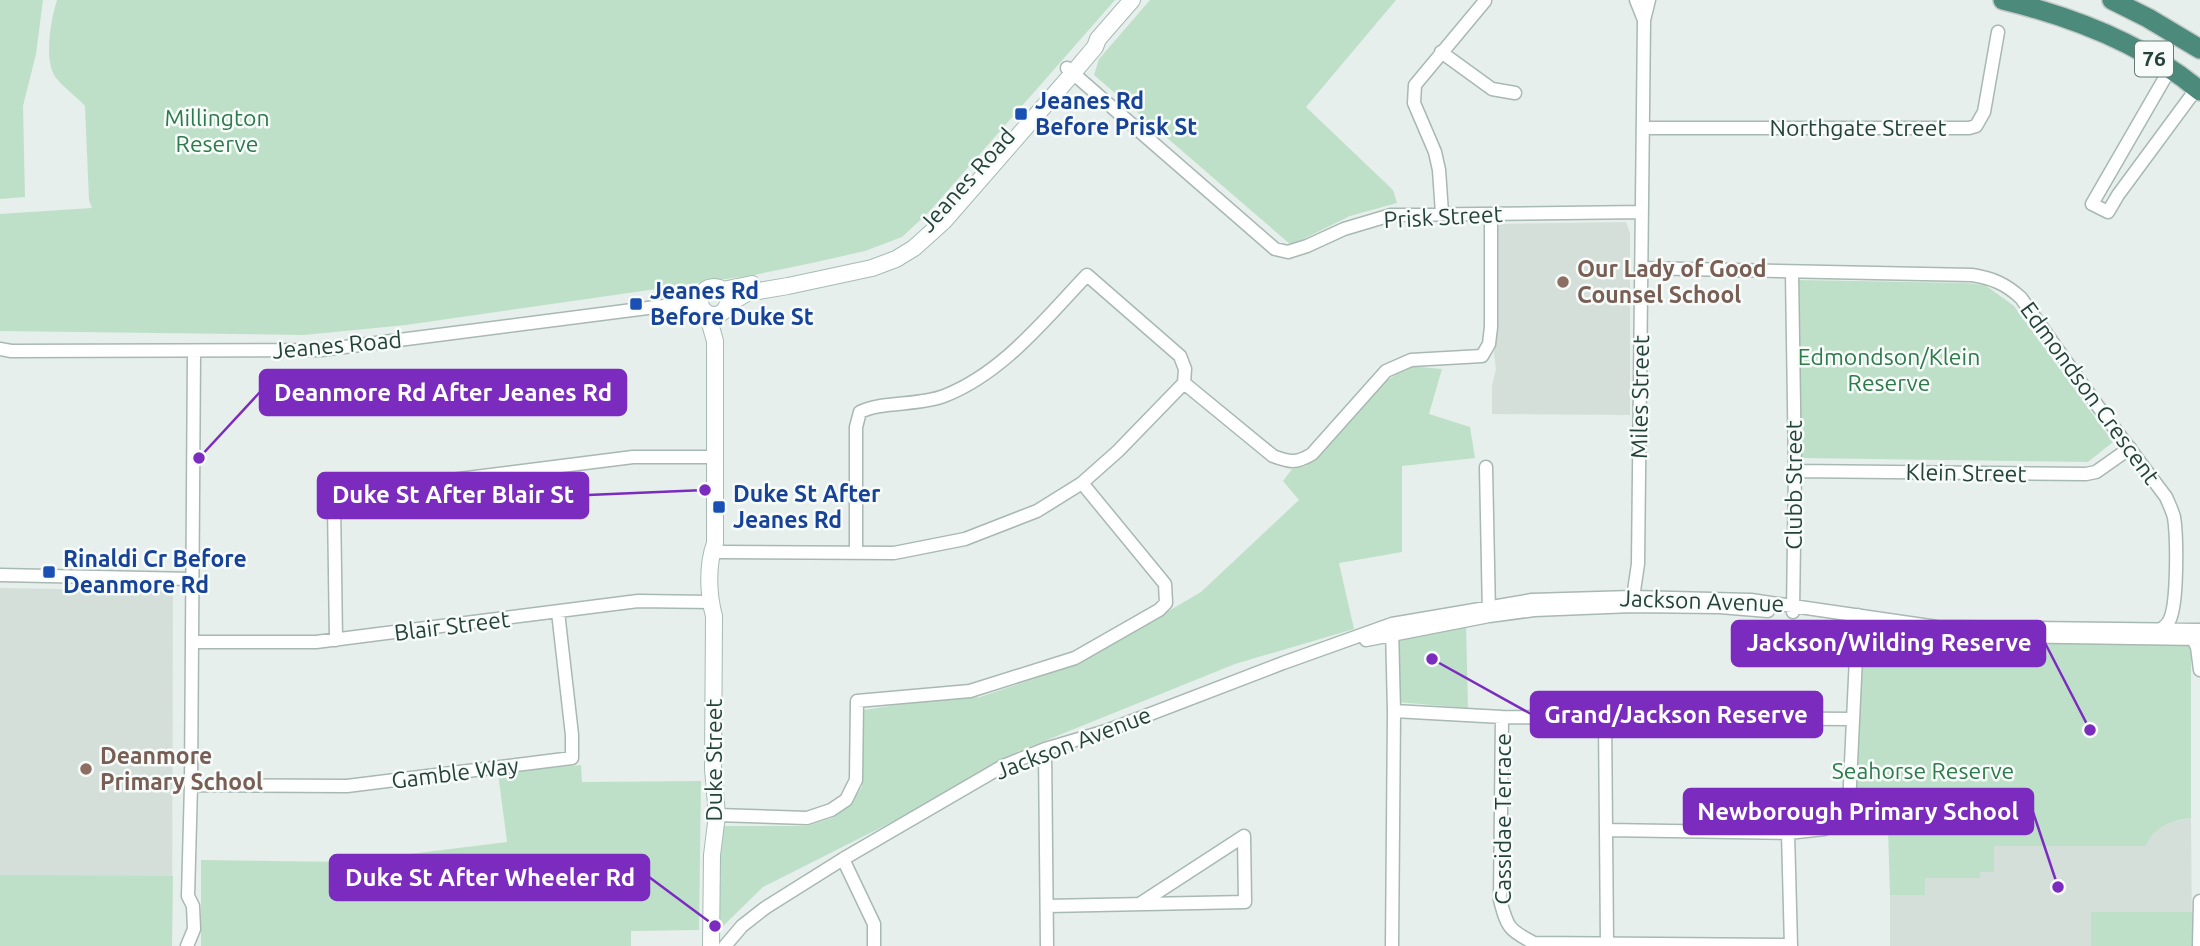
<svg xmlns="http://www.w3.org/2000/svg" width="2200" height="946" font-family="Ubuntu,sans-serif">
  <style>
    .built { fill: #d4dfda }
    .green { fill: #bfe0c8 }
    .lines { fill: none; stroke-linecap: round; stroke-linejoin: round }
    .minor-casing { stroke: #a8b8b2; stroke-width: 15 }
    .secondary-casing { stroke: #a4bbb3; stroke-width: 18 }
    .trunk-casing { stroke: #c2cac8; stroke-width: 22 }
    .minor { stroke: #fff; stroke-width: 12 }
    .secondary { stroke: #fff; stroke-width: 16 }
    .trunk { stroke: #4c8a7c; stroke-width: 19 }
    .transit-dot { fill: #1a4fb4; stroke: #f7fbf9; stroke-width: 2.5 }
    .education-dot { fill: #8d6e63; stroke: #f7fbf9; stroke-width: 2.5 }
    .labels { text-anchor: middle; stroke-width: 5; stroke-linejoin: round; paint-order: stroke }
    .shield { fill: #f7fbf9; stroke: #637a73; stroke-width: 2 }
    .shield-label { font-size: 21px; font-weight: bold; fill: #24423a }
    .transit-label { font-size: 23px; font-weight: bold; fill: #164399; stroke: #f7fbf9; text-anchor: start }
    .park-label { font-size: 23px; fill: #2d7a4b; stroke: #f7fbf9 }
    .street-label { font-size: 23px; fill: #24423a; stroke: #f7fbf9 }
    .education-label { font-size: 23px; font-weight: bold; fill: #785e54; stroke: #f7fbf9; text-anchor: start }
    .leader { fill: none; stroke: #7b2cbf; stroke-width: 2.5 }
    .callout-dot { fill: #7b2cbf; stroke: #f7fbf9; stroke-width: 2.5 }
    .callout { fill: #7b2cbf; stroke: #7b2cbf; stroke-width: 2.5 }
    .callout-label { font-size: 24px; text-anchor: middle; font-weight: bold; fill: #fff }
  </style>
  <rect width="100%" height="100%" fill="#e6efeb"/>
  <!-- built -->
  <path class="built" d="M1626,222L1630,233V415L1492,414V386L1496,369L1494,353L1497,331L1496,224Z
    M0,588L173,591L172,946H0Z
    M2191,818L2192,946H1890V895H1924L1925,878H1979L1980,872L1994,846H2145L2149,838L2159,828L2172,822Z"/>
  <!-- green -->
  <path class="green" d="M0,0H43L36,54L23,106L25,197L0,199Z
    M57,0H1115L929,212L902,237L865,251L812,263L754,275L406,325L304,335L0,331V214L92,208L89,200L85,106C76,96 64,88 56,78C43,61 51,19 57,0Z
    M1150,0H1396L1306,107L1393,190L1397,203L1350,216L1291,245L1094,75L1099,59Z
    M1799,280L1967,283L1985,285L2014,306L2113,442L2088,462L1800,458Z
    M1410,366L1442,369L1429,414L1470,427L1475,458L1402,466V552L1339,563L1354,629L1235,664L1005,757L894,821L763,887L719,930V826H807L832,818L851,803L862,787L864,710L909,703L980,697L1078,664L1201,592L1299,500L1283,481L1292,469L1306,466L1381,384Z
    M1466,622L1468,708L1396,702L1397,637Z
    M1863,629L1945,642H2191V818C2171,821 2154,826 2146,846H1994V872H1980V878H1925V895H1890L1888,829L1850,826L1854,807Z
    M581,765L582,782L701,781L699,930L631,931V946H201V860L345,862L507,842L498,773Z
    M0,875L173,876L172,946H0Z
    M2091,912H2192V946H2091Z"/>
  <g class="lines">
    <!-- minor casing -->
    <g class="minor-casing">
      <path id="minor" d="M1636,0L1644,20
        M1441,52L1492,89L1515,93
        M1067,68L1275,249L1288,252L1307,246L1344,229L1391,215L1642,212
        M2170,69L2092,204L2108,212L2118,195L2197,88
        M1643,128H1969L1976,126L1984,112L1998,32
        M1442,213L1439,170L1435,152L1414,103L1415,85L1485,1
        M1641,268L1972,275C1992,278 2006,284 2021,298L2097,405L2166,497C2169,504 2172,510 2174,517C2177,536 2178,606 2169,621C2167,625 2165,626 2161,629
        M1792,273L1795,471L1793,612
        M675,306L703,310
        M0,349L11,351L321,350L671,305L701,295
        M1184,383L1273,456C1289,462 1296,464 1312,454L1386,371L1411,360L1482,356L1489,344L1491,327V214
        M1486,467L1489,614
        M1795,471L2086,474L2096,472L2130,448
        M720,552L894,553L965,539L1037,511L1082,483L1118,451L1184,383
        M856,552V427L860,412C882,401 918,406 944,396C1003,373 1045,319 1087,275L1180,356L1185,369L1184,383
        M0,575L192,579
        M1632,604L1638,564L1644,20L1649,0
        M1859,624L1936,635L1962,636
        M2001,636L2200,639
        M2193,639L2197,647L2200,670
        M336,640L334,504L348,493L633,457H714
        M1366,640L1489,616L1534,610L1632,606L1720,607L1768,611
        M193,642H316L638,601L711,602
        M1394,711L1502,717L1852,719
        M1502,717L1500,900C1507,926 1508,930 1534,943L1791,945
        M1605,718L1607,943
        M1045,749L1047,946
        M191,785L347,786L572,758V735L558,612
        M717,815L807,818L831,810L846,800L856,780L857,701L970,691L1075,658L1159,610L1166,603L1165,584L1082,483
        M1607,830L1788,833L1824,829L1843,821L1849,805L1858,615
        M1788,833L1791,946
        M843,859L874,924V946
        M1047,906L1245,902L1244,836L1141,903
        M187,946L194,929L193,906L188,896L191,785L194,351
        M725,946L742,926L765,908L843,859L1003,766L1045,749L1106,731L1283,663L1392,624L1532,600L1632,597L1751,600L1937,627L2200,630
        M1392,946L1394,711L1392,628
        M2199,946L2200,901"/>
    </g>
    <!-- secondary casing -->
    <g class="secondary-casing">
      <path id="secondary" d="M700 301a14 14 0 1 1 28 0a14 14 0 1 1-28 0Z
        M723,290L752,284
        M728,304L747,293L788,286L872,268L896,259L914,248L944,221L1073,73L1095,47L1098,39L1132,0
        M707,313L715,341V543C707,565 708,594 714,616L713,769L717,815L712,855L711,946"/>
    </g>
    <!-- trunk casing -->
    <g class="trunk-casing">
      <path id="trunk" d="M2003,0C2073,17 2144,44 2200,91
        M2112,0L2148,18L2200,49"/>
    </g>
    <!-- minor -->
    <use href="#minor" class="minor"/>
    <!-- secondary -->
    <use href="#secondary" class="secondary"/>
    <!-- trunk -->
    <use href="#trunk" class="trunk"/>
  </g>
  <!-- markers -->
  <g class="transit-dot">
    <rect x="1014" y="107" width="14" height="14" rx="3.5"/>
    <rect x="629" y="297" width="14" height="14" rx="3.5"/>
    <rect x="712" y="500" width="14" height="14" rx="3.5"/>
    <rect x="42" y="565" width="14" height="14" rx="3.5"/>
  </g>
  <g class="education-dot">
    <circle cx="1563" cy="282" r="7"/>
    <circle cx="86" cy="769" r="7"/>
  </g>
  <g class="labels">
    <!-- shield labels -->
    <rect class="shield" x="2135" y="41.5" width="38" height="35" rx="5"/>
    <g class="shield-label">
      <text x="2154" y="66">76</text>
    </g>
    <!-- transit labels -->
    <g class="transit-label">
      <text x="1035" y="109">Jeanes Rd<tspan x="1035" dy="26">Before Prisk St</tspan></text>
      <text x="650" y="299">Jeanes Rd<tspan x="650" dy="26">Before Duke St</tspan></text>
      <text x="733" y="502">Duke St After<tspan x="733" dy="26">Jeanes Rd</tspan></text>
      <text x="63" y="567">Rinaldi Cr Before<tspan x="63" dy="26">Deanmore Rd</tspan></text>
    </g>
    <!-- park labels -->
    <g class="park-label">
      <text x="217" y="126">Millington<tspan x="217" dy="26">Reserve</tspan></text>
      <text x="1889" y="365">Edmondson/Klein<tspan x="1889" dy="26">Reserve</tspan></text>
      <text x="1923" y="779">Seahorse Reserve</text>
    </g>
    <!-- street labels -->
    <g class="street-label">
      <text x="1858" y="136">Northgate Street</text>
      <text transform="translate(967 180) rotate(-48)" y="8">Jeanes Road</text>
      <text transform="translate(1443 217) rotate(-3)" y="8">Prisk Street</text>
      <text transform="translate(337 345) rotate(-5)" y="8">Jeanes Road</text>
      <text transform="translate(2090 393) rotate(54)" y="8">Edmondson Crescent</text>
      <text transform="translate(1640 397) rotate(-89)" y="8">Miles Street</text>
      <text transform="translate(1966 473) rotate(1)" y="8">Klein Street</text>
      <text transform="translate(1794 485) rotate(-90)" y="8">Clubb Street</text>
      <text transform="translate(1702 601) rotate(2)" y="8">Jackson Avenue</text>
      <text transform="translate(452 626) rotate(-7)" y="8">Blair Street</text>
      <text transform="translate(1073 743) rotate(-21)" y="8">Jackson Avenue</text>
      <text transform="translate(714 760) rotate(-90)" y="8">Duke Street</text>
      <text transform="translate(455 773) rotate(-7)" y="8">Gamble Way</text>
      <text transform="translate(1503 819) rotate(-90)" y="8">Cassidae Terrace</text>
    </g>
    <!-- education labels -->
    <g class="education-label">
      <text x="1577" y="277">Our Lady of Good<tspan x="1577" dy="26">Counsel School</tspan></text>
      <text x="100" y="764">Deanmore<tspan x="100" dy="26">Primary School</tspan></text>
    </g>
  </g>
  <!-- callouts -->
  <path class="leader" d="M199 458L260 392M705 490L588 495M2090 730L2045 643M1432 659L1531 714M2058 887L2033 812M715 926L649 877"/>
  <g class="callout-dot">
    <circle cx="199" cy="458" r="7"/>
    <circle cx="705" cy="490" r="7"/>
    <circle cx="2090" cy="730" r="7"/>
    <circle cx="1432" cy="659" r="7"/>
    <circle cx="2058" cy="887" r="7"/>
    <circle cx="715" cy="926" r="7"/>
  </g>
  <g class="callout">
    <rect x="260" y="370" width="366" height="45" rx="7"/>
    <rect x="318" y="473" width="270" height="45" rx="7"/>
    <rect x="1732" y="621" width="313" height="45" rx="7"/>
    <rect x="1531" y="692" width="291" height="45" rx="7"/>
    <rect x="1684" y="789" width="349" height="45" rx="7"/>
    <rect x="330" y="855" width="319" height="45" rx="7"/>
  </g>
  <g class="callout-label">
    <text x="443" y="401">Deanmore Rd After Jeanes Rd</text>
    <text x="453" y="503">Duke St After Blair St</text>
    <text x="1889" y="651">Jackson/Wilding Reserve</text>
    <text x="1676" y="723">Grand/Jackson Reserve</text>
    <text x="1858" y="820">Newborough Primary School</text>
    <text x="490" y="886">Duke St After Wheeler Rd</text>
  </g>
</svg>
